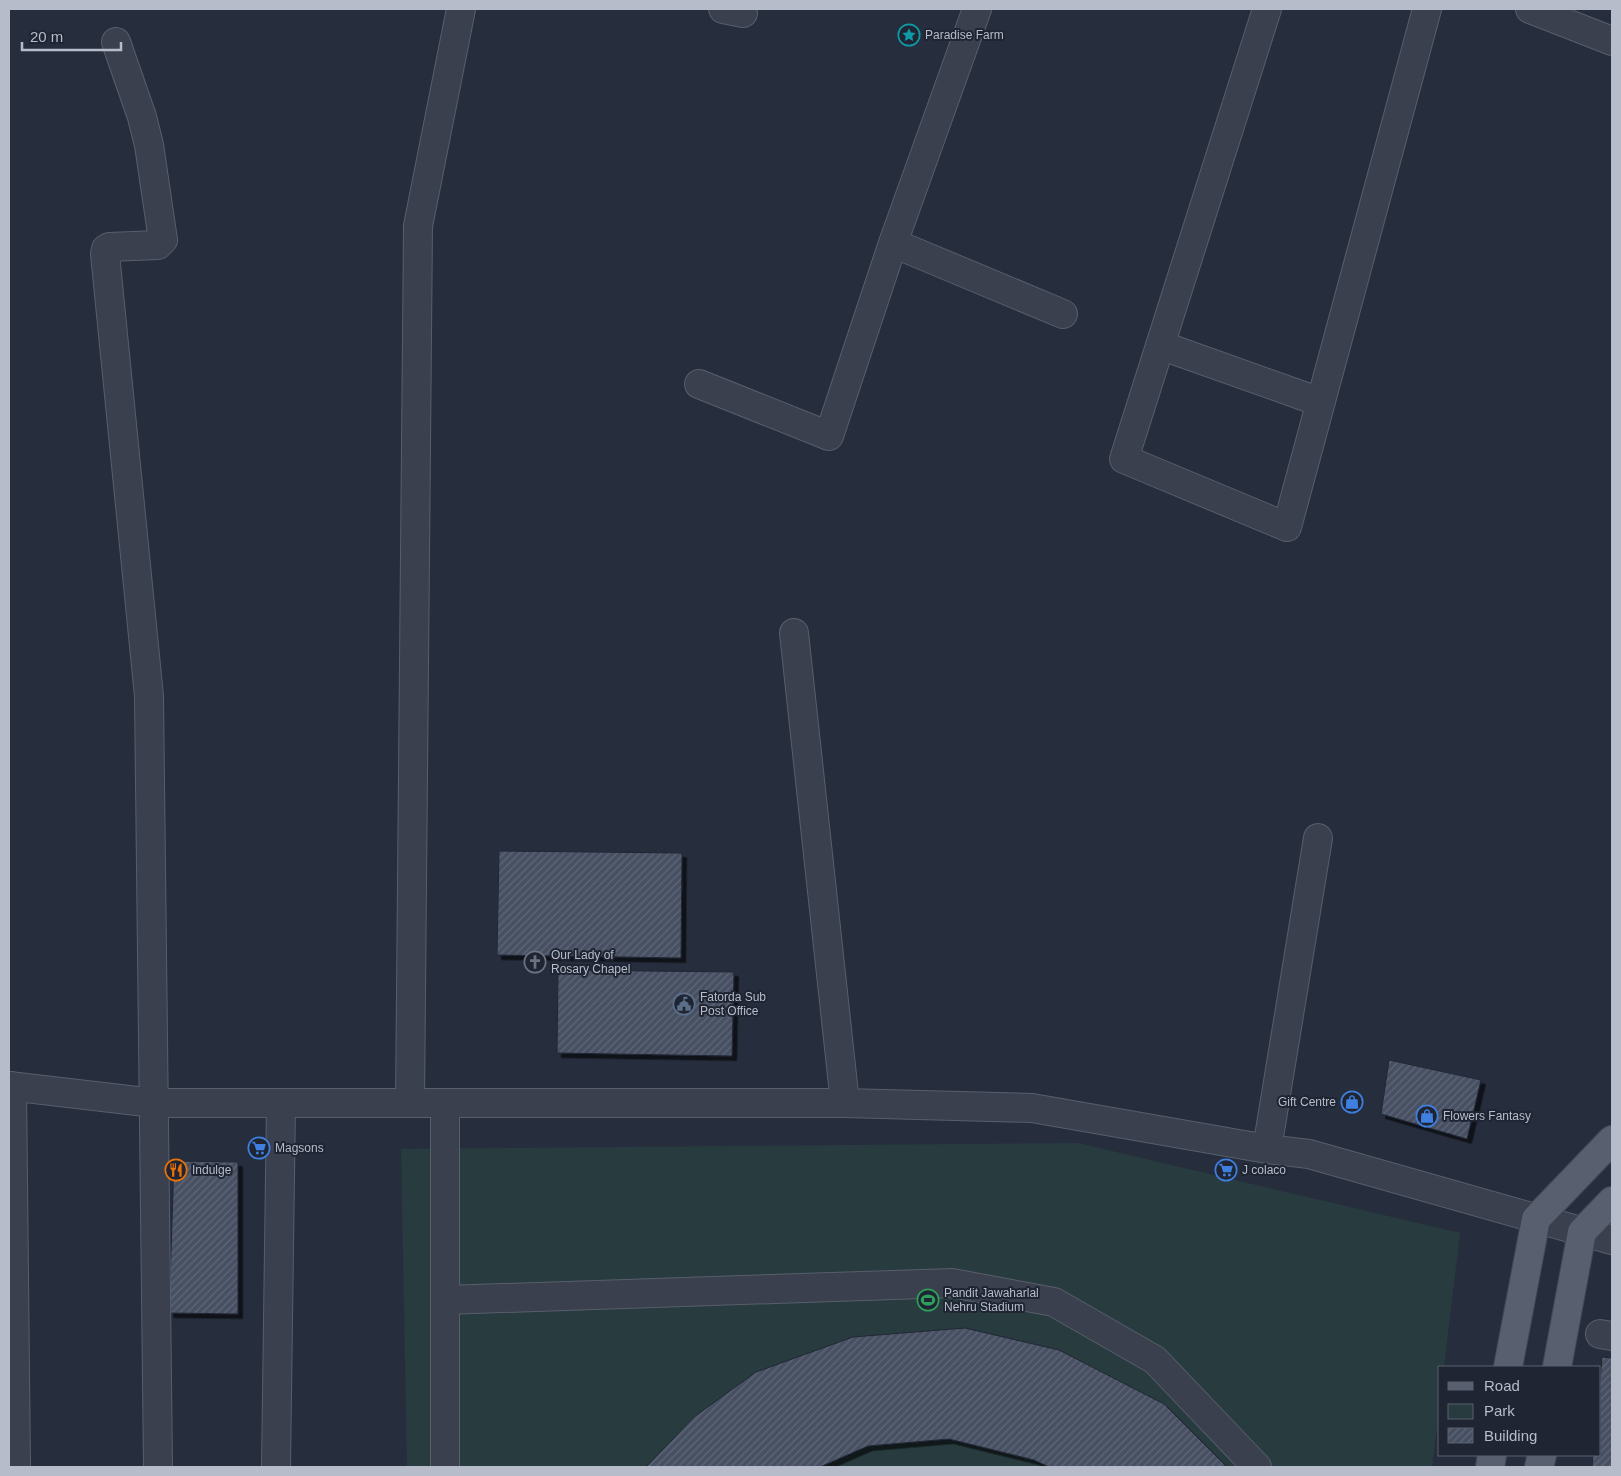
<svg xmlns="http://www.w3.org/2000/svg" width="1621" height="1476" font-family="Helvetica,sans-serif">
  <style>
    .green { fill: #283b3f }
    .building { fill: url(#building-hatch); stroke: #212735; filter: url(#shadow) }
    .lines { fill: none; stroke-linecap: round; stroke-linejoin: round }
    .minor-casing { stroke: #585e6c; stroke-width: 30 }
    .major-casing { stroke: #434957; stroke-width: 30 }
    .minor { stroke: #3a404e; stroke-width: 28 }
    .major { stroke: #585f6e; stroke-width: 28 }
    .labels { text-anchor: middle; stroke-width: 4; stroke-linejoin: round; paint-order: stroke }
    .poi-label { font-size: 12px; fill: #b6bcc9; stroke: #1f2533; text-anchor: start }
  </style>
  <defs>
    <pattern id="building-hatch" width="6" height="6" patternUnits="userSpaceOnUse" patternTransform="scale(1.25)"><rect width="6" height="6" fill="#475062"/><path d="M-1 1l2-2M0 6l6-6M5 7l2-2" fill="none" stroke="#5f6777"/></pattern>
    <filter id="shadow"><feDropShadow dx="4.5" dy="4.5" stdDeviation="0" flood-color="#0009"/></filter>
  </defs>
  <rect width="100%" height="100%" fill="#262e3e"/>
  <!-- green -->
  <path class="green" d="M1078,1143L1460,1233L1444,1367H1440V1405L1432,1467H407L401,1149Z"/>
  <!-- building -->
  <path class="building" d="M499,851L682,853L681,958L497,955Z
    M558,970L734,972L732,1056L557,1053Z
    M1389,1060L1481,1080L1467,1139L1381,1114Z
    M174,1161L238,1162V1314L169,1313Z
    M965,1328L1059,1350L1164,1404L1227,1467H1049L1034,1460L949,1439L868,1446L820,1467H646L694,1417L756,1372L853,1337Z
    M1602,1357L1612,1358V1467H1592L1593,1455H1600V1382Z"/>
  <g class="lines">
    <!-- minor casing -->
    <g class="minor-casing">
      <path id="minor" d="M723,9L743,13
        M1267,9L1124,459L1287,527L1427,9
        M1530,9L1612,41
        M116,42L142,117L149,145L163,240L158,245L109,247L106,249L105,254L149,696L158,1467
        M893,243L1063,314
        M1160,345L1320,402
        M699,384L829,436L893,243L977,9
        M794,633L845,1103
        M9,1086L154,1103H845L1032,1108L1267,1149L1309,1154L1612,1240
        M12,1086L16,1467
        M410,1103L418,226L461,9
        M445,1103V1467
        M1267,1149L1318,838
        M445,1300L952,1283L1054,1302L1155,1360L1257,1467
        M1600,1334L1612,1336
        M276,1467L281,1103"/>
    </g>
    <!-- major casing -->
    <g class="major-casing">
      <path id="major" d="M1508,1367L1536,1219L1612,1140
        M1557,1367L1582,1232L1612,1201
        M1490,1467L1492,1455
        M1539,1467L1542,1455"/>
    </g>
    <!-- minor -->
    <use href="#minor" class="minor"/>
    <!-- major -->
    <use href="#major" class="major"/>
  </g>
  <!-- icons -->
  <defs>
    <g id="sight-ring" transform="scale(1.125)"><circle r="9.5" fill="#1f2533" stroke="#0f9aa8" stroke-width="1.5"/><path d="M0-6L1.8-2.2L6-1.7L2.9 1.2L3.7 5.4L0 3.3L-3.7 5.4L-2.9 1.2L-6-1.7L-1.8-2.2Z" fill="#0f9aa8"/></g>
    <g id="church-ring" transform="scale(1.125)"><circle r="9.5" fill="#1f2533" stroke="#6b7280" stroke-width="1.5"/><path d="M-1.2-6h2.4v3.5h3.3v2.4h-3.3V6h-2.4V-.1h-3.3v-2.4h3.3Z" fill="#6b7280"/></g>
    <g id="civic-ring" transform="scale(1.125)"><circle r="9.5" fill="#1f2533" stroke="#5c6f8a" stroke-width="1.5"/><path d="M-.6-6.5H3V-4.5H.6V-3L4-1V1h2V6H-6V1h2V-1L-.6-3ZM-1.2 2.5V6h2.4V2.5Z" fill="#5c6f8a"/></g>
    <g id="shop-ring" transform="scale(1.125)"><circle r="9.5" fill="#1f2533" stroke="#3f7fe0" stroke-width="1.5"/><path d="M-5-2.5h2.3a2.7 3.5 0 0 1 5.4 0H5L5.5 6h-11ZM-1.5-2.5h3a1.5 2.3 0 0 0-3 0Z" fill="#3f7fe0"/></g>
    <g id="supermarket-ring" transform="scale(1.125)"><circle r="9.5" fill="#1f2533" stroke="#3f7fe0" stroke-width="1.5"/><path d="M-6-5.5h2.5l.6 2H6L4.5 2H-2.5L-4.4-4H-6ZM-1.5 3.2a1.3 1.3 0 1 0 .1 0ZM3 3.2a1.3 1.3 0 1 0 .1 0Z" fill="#3f7fe0"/></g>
    <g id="restaurant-ring" transform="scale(1.125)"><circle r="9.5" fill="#1f2533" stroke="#e8710a" stroke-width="1.5"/><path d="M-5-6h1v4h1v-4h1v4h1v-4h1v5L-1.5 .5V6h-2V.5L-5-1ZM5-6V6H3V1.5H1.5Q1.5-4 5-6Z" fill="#e8710a"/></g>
    <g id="stadium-ring" transform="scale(1.125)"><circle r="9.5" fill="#1f2533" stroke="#2e9e5b" stroke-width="1.5"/><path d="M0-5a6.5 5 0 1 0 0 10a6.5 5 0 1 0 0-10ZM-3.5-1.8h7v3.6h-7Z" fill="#2e9e5b"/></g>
  </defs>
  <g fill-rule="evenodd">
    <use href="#sight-ring" x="909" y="35"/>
    <use href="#church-ring" x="535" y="962"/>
    <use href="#civic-ring" x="684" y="1004"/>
    <use href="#shop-ring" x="1352" y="1102"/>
    <use href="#shop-ring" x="1427" y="1116"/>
    <use href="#supermarket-ring" x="259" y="1148"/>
    <use href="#restaurant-ring" x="176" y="1170"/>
    <use href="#supermarket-ring" x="1226" y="1170"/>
    <use href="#stadium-ring" x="928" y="1300"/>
  </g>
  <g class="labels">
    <!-- poi labels -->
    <g class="poi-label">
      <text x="925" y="39">Paradise Farm</text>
      <text x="551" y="959">Our Lady of<tspan x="551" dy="14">Rosary Chapel</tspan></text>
      <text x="700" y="1001">Fatorda Sub<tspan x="700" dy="14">Post Office</tspan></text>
      <text x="1336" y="1106" text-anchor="end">Gift Centre</text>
      <text x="1443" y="1120">Flowers Fantasy</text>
      <text x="275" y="1152">Magsons</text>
      <text x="192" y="1174">Indulge</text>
      <text x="1242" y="1174">J colaco</text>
      <text x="944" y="1297">Pandit Jawaharlal<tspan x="944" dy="14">Nehru Stadium</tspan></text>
    </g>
  </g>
  <!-- border -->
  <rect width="1621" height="1476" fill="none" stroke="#b6bcc9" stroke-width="20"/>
  <!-- legend -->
  <rect x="1438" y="1366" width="162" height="90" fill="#1f2533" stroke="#5b616f"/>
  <rect x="1448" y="1382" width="25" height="8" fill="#585f6e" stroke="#5b616f"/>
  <text x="1484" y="1391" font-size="15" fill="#b6bcc9">Road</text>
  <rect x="1448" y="1404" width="25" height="15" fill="#283b3f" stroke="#5b616f"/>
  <text x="1484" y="1416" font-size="15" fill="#b6bcc9">Park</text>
  <rect x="1448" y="1428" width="25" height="15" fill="url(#building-hatch)" stroke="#5b616f"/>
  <text x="1484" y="1441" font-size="15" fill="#b6bcc9">Building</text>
  <!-- scale -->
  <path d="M22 42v8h99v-8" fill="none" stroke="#b6bcc9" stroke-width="2.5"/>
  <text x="30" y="42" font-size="15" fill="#b6bcc9" stroke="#1f2533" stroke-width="4" paint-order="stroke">20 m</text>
</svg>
